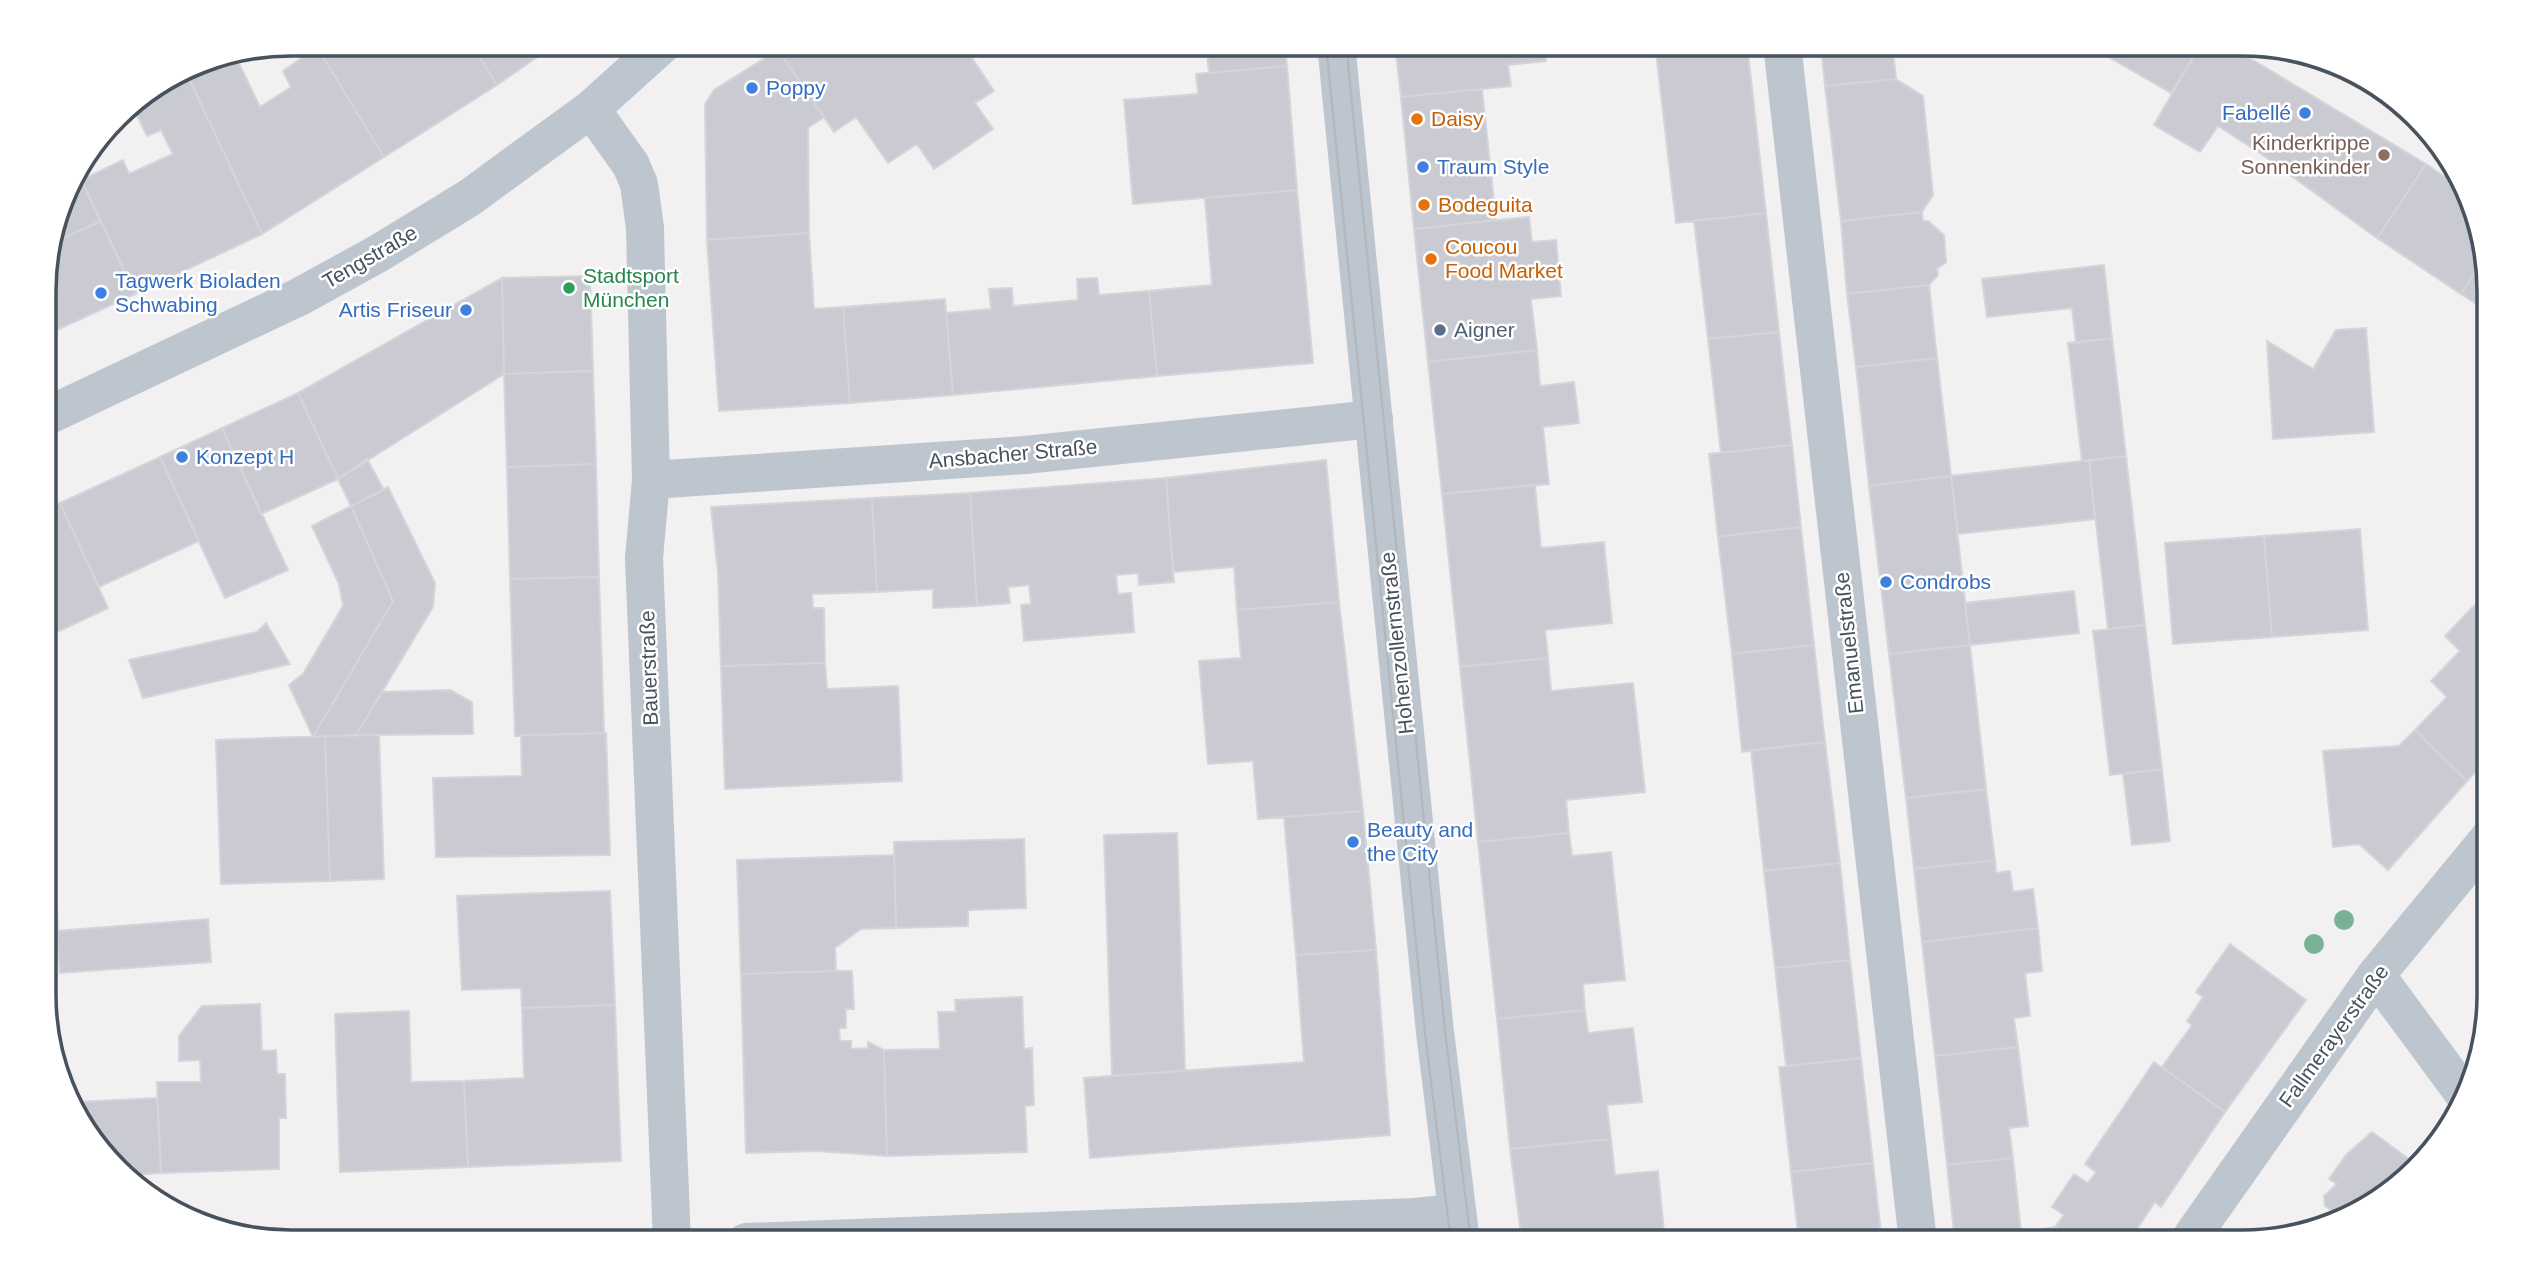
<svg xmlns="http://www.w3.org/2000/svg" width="2533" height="1286" font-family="Arial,sans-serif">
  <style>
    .building { fill: #cacbd2; stroke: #d4d5db; stroke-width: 2 }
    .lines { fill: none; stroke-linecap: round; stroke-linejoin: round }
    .minor { stroke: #bdc6ce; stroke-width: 38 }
    .tertiary { stroke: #bdc6ce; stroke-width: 38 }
    .tram { stroke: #b2b5ba; stroke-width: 2 }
    .tree { fill: #7ab298 }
    .shop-dot { fill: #3f7fe0; stroke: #fff; stroke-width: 2.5 }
    .food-dot { fill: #e8710a; stroke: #fff; stroke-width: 2.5 }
    .education-dot { fill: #8d6e63; stroke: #fff; stroke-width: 2.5 }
    .leisure-dot { fill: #2e9e5b; stroke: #fff; stroke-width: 2.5 }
    .service-dot { fill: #5c6f8a; stroke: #fff; stroke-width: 2.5 }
    .labels { text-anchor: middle; stroke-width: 5; stroke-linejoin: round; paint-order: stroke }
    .shop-label { font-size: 21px; fill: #366cbe; stroke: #fff; text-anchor: start }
    .food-label { font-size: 21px; fill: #c56008; stroke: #fff; text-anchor: start }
    .education-label { font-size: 21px; fill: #785e54; stroke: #fff; text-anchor: end }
    .street-label { font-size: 21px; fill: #47525d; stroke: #fff }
    .leisure-label { font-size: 21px; fill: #27864d; stroke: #fff; text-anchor: start }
    .service-label { font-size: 21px; fill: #4e5e75; stroke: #fff; text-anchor: start }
    .rim { fill: none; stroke: #47525d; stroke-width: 3.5 }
  </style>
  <rect width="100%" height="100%" fill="#f2f0f0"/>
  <!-- building -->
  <path class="building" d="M323,44H471L497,85L384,157L317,47Z
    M471,44H556L497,85Z
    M787,44H967L964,46L994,91L975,103L993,129L934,169L917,144L888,163L856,117L834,132L778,50Z
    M1206,44H1284L1287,66L1209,73Z
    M1395,44H1544L1546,61L1508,65L1511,86L1401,97Z
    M1655,44H1747L1766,213L1676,223Z
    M1821,44H1892L1893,50L1822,56Z
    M2086,44H2201L2171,93Z
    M2201,44H2226L2426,164L2377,238L2257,151L2218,126L2200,152L2154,125Z
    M317,47L384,157L262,234L185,70L197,62L235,55L260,107L291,87L283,71Z
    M778,50L824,117L808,128L809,233L707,240L705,104L714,90Z
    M1893,50L1896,79L1825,86L1822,56Z
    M1287,66L1297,190L1133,204L1124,100L1198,94L1196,74Z
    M185,70L262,234L135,294L81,180L123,160L129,174L173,154L161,130L147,136L131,103Z
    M1896,79L1923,96L1933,195L1922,212L1841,221L1825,86Z
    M1482,89L1496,220L1414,229L1401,97Z
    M2426,164L2460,187L2486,256L2461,294L2377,238Z
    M77,171L101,221L53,243L69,181Z
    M1297,190L1313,363L1157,376L1149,291L1212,285L1205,198Z
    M1922,212L1923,221H1928L1944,235L1946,262L1937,269L1938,275L1929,285L1847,294L1841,221Z
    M1766,213L1779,332L1708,339L1694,221Z
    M1529,217L1532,242L1556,240L1561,296L1531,299L1537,350L1428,362L1414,229Z
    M101,221L135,294L44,336V274L53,243Z
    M809,233L814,309L843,307L850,403L719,411L707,240Z
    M2486,256L2487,259V311L2461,294Z
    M2104,265L2112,338L2076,343L2072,308L1987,317L1982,279Z
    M590,276L593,371L504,374L502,278Z
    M502,278L504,374L338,479L298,393Z
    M1097,278L1099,295L1149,291L1157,376L953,395L946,313L991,309L989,289L1012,288L1013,306L1078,300L1077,279Z
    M1929,285L1937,358L1856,367L1847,294Z
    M945,299L953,395L850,403L843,307Z
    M2366,328L2374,432L2273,439L2267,341L2313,369L2336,330Z
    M1779,332L1792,445L1721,453L1708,339Z
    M2112,338L2126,456L2082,461L2068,343Z
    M1537,350L1540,386L1574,382L1579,423L1543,427L1549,484L1442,494L1428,362Z
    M1937,358L1951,476L1869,486L1856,367Z
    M593,371L596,464L507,467L504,374Z
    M298,393L338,479L261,514L222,428Z
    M222,428L288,570L225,598L160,457Z
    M1792,445L1801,527L1718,537L1709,454Z
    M2126,456L2145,625L2108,629L2089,461Z
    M160,457L199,541L99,587L60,503Z
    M367,459L384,490L351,506L338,479Z
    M1326,460L1339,602L1237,610L1234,567L1173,572L1166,478Z
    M2082,461H2089L2095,519L1958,534L1951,476Z
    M596,464L599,577L510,579L507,467Z
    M1951,476L1970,645L1889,654L1869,486Z
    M1166,478L1174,582L1139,585L1138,573L1116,575L1118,594L1131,593L1134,632L1024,641L1021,605L1031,604L1029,585L1008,587L1010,603L977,606L970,493Z
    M1535,485L1541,548L1604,542L1612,623L1545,630L1548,658L1460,667L1442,494Z
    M388,487L435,583L433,607L356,735L313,737L393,601L351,506Z
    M970,493L977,606L933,608V589L877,592L872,498Z
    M872,498L877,592L812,594L813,608H824L825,663L721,666L718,573L711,507Z
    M60,503L108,608L53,634L45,645V510Z
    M351,506L393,601L313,737L289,685L303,674L343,606L339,584L312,526Z
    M1801,527L1814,645L1732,654L1718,537Z
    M2360,529L2368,630L2272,637L2264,536Z
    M2264,536L2272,637L2173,644L2165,543Z
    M599,577L604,733L515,736L510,579Z
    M2074,591L2079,633L1970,645L1965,603Z
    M2485,594L2488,596L2489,758L2467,781L2415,730L2447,697L2431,681L2460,651L2445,636Z
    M1339,602L1363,811L1258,819L1253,761L1208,764L1199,661L1241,658L1237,610Z
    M266,623L290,664L143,698L129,660L257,632Z
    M2145,625L2162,769L2110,775L2093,631Z
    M1814,645L1825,742L1742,752L1732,654Z
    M1970,645L1986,789L1906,798L1889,654Z
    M1548,658L1551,691L1633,683L1645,792L1566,800L1569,833L1478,842L1460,667Z
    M45,663L53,745L45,746Z
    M825,663L827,689L898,686L902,781L725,789L721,666Z
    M450,690L472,702L473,734L356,735L382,692Z
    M2415,730L2467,781L2388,870L2359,844L2333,847L2323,751L2399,746Z
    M606,733L610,855L436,857L433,778L522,776L521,735Z
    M379,735L384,879L330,881L325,736Z
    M325,736L330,881L221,884L216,740Z
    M1825,742L1840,863L1764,871L1751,750Z
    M45,753L58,928L46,929Z
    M2162,769L2170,841L2132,845L2123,774Z
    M1986,789L1995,860L1914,869L1906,798Z
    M1363,811L1376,950L1296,955L1284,817Z
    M1177,833L1185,1071L1112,1076L1104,835Z
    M1569,833L1572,856L1611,852L1625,980L1583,984L1585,1010L1497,1019L1478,842Z
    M1024,839L1026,908L968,910V926L896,928L894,842Z
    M894,855L896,928L861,929L835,948L836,971L741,974L737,860Z
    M1995,860L1996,873L2010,871L2013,892L2033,889L2038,928L1922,942L1914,869Z
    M1840,863L1850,960L1775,968L1764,871Z
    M610,891L615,1005L522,1008L521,988L462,990L457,896Z
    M208,919L211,962L60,973L57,931Z
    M2038,928L2042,971L2025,973L2030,1016L2014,1018L2018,1047L1935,1056L1922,942Z
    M2230,944L2306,1000L2225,1112L2162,1067L2192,1025L2187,1021L2203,997L2196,992Z
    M1376,950L1390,1135L1090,1158L1084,1078L1304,1062L1296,955Z
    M1850,960L1861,1058L1786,1066L1775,968Z
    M836,971H852L854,1009H846V1028H839L840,1041H851V1049L868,1048V1042L884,1050L887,1156L817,1151L746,1153L741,974Z
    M1022,997L1024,1049L1032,1048L1034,1105L1025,1106L1027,1152L887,1156L884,1050L940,1049L938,1012H956L955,1000Z
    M260,1004L262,1051L276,1050L277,1074H285L286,1118H279V1169L161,1173L157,1082H201L200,1060L179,1061V1036L202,1006Z
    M615,1005L621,1161L468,1167L464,1081L524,1078L522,1008Z
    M1585,1010L1588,1033L1633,1028L1642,1102L1607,1105L1611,1139L1510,1149L1497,1019Z
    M409,1011L411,1082L464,1081L468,1167L340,1172L335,1014Z
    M2018,1047L2028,1126L2009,1128L2013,1158L1947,1165L1935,1056Z
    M1861,1058L1873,1163L1791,1172L1779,1067Z
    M2154,1062L2225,1112L2161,1207L2155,1202L2128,1242H2037L2036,1230L2055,1227L2064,1215L2052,1207L2074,1174L2088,1183L2096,1172L2085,1164Z
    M157,1098L161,1173L131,1175L95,1145L77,1102Z
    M2372,1132L2413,1162L2380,1200L2348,1211L2344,1208L2334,1212L2325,1206L2324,1196L2337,1184L2329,1179L2346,1155Z
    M1611,1139L1615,1175L1658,1171L1665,1242H1522L1510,1149Z
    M2013,1158L2021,1232L2036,1230L2037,1242H1955L1947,1165Z
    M1873,1163L1882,1242H1799L1791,1172Z"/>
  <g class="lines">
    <!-- minor -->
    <path class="minor" d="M1782,44L1918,1242
      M591,109L631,165L639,184L645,228L651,480L644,558L672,1242
      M45,417L299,297L379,253L469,198L591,109L663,44
      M651,480L1025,455L1374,419
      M2376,975L2466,1097
      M746,1242L1414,1217L1456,1213
      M2188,1242L2376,975L2489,838"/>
    <!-- tertiary -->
    <path class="tertiary" d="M1336,44L1435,1032L1461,1242"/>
    <!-- tram -->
    <path class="tram" d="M1326,44L1425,1033L1451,1242
      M1346,44L1445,1031L1471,1242"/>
  </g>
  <!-- trees -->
  <g class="tree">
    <circle cx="2344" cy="920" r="10"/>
    <circle cx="2314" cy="944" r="10"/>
  </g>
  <!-- markers -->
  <g class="shop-dot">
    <circle cx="752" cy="88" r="7"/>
    <circle cx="2305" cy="113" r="7"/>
    <circle cx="1423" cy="167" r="7"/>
    <circle cx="101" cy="293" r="7"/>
    <circle cx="466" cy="310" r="7"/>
    <circle cx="182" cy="457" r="7"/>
    <circle cx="1886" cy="582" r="7"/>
    <circle cx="1353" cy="842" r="7"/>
  </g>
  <g class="food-dot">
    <circle cx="1417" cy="119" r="7"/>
    <circle cx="1424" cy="205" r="7"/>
    <circle cx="1431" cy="259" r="7"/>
  </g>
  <circle class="education-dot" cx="2384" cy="155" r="7"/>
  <circle class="leisure-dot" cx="569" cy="288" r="7"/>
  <circle class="service-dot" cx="1440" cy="330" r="7"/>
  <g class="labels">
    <!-- shop labels -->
    <g class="shop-label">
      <text x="766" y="95">Poppy</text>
      <text x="2291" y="120" text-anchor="end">Fabellé</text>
      <text x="1437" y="174">Traum Style</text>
      <text x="115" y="288">Tagwerk Bioladen<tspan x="115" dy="24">Schwabing</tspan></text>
      <text x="452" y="317" text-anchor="end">Artis Friseur</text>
      <text x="196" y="464">Konzept H</text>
      <text x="1900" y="589">Condrobs</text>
      <text x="1367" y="837">Beauty and<tspan x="1367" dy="24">the City</tspan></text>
    </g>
    <!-- food labels -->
    <g class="food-label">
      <text x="1431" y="126">Daisy</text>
      <text x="1438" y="212">Bodeguita</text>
      <text x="1445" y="254">Coucou<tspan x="1445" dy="24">Food Market</tspan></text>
    </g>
    <!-- education labels -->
    <g class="education-label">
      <text x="2370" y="150">Kinderkrippe<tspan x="2370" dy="24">Sonnenkinder</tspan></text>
    </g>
    <!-- street labels -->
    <g class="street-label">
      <text transform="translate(370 257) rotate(-30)" y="7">Tengstraße</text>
      <text transform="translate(1013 454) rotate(-5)" y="7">Ansbacher Straße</text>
      <text transform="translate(1397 643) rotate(-96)" y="7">Hohenzollernstraße</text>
      <text transform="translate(1849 643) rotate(-96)" y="7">Emanuelstraße</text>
      <text transform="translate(649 668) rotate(-92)" y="7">Bauerstraße</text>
      <text transform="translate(2334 1036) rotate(-54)" y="7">Fallmerayerstraße</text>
    </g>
    <!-- leisure labels -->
    <g class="leisure-label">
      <text x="583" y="283">Stadtsport<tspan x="583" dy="24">München</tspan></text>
    </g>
    <!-- service labels -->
    <g class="service-label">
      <text x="1454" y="337">Aigner</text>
    </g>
  </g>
  <!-- crop -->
  <path d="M0 0H2533V1286H0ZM291 56H2242A235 235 0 0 1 2477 291V995A235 235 0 0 1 2242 1230H291A235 235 0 0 1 56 995V291A235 235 0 0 1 291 56Z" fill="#fff" fill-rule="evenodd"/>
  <path class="rim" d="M291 56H2242A235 235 0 0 1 2477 291V995A235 235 0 0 1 2242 1230H291A235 235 0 0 1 56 995V291A235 235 0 0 1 291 56Z"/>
</svg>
